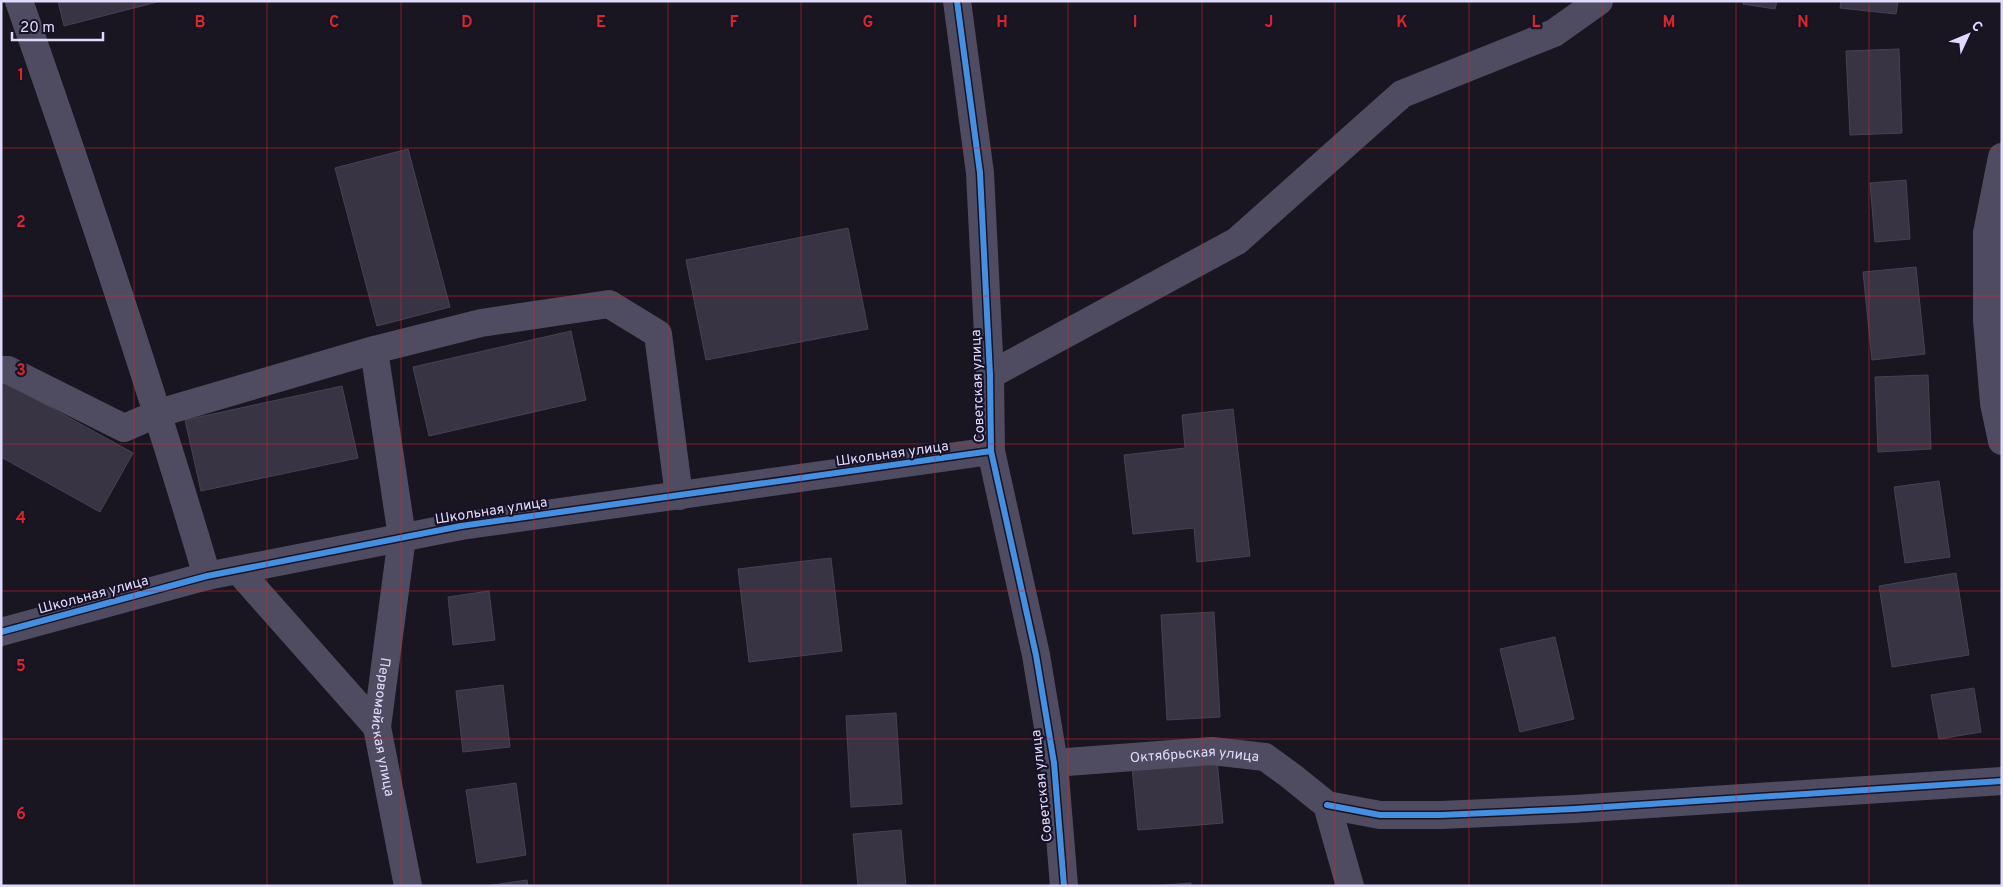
<svg xmlns="http://www.w3.org/2000/svg" width="2003" height="887" font-family="Overpass,sans-serif">
  <style>
    .building { fill: #383444; stroke: #464255 }
    .lines { fill: none; stroke-linecap: round; stroke-linejoin: round }
    .minor { stroke: #4f4c61; stroke-width: 28 }
    .cycleway-casing { stroke: #171226; stroke-width: 9 }
    .cycleway { stroke: #468fdf; stroke-width: 6 }
    .grid { fill: none; stroke: #d62828; stroke-width: 1; stroke-opacity: 0.55 }
    .labels { text-anchor: middle; stroke-width: 4.5; stroke-linejoin: round; paint-order: stroke }
    .street-label { font-size: 14px; fill: #e0dafc; stroke: #171226 }
    .grid-label { font-size: 16px; text-anchor: middle; font-weight: bold; fill: #d62828; stroke: #171226; stroke-width: 4.5; stroke-linejoin: round; paint-order: stroke }
  </style>
  <rect width="100%" height="100%" fill="#191622"/>
  <!-- building -->
  <path class="building" d="M58,1H161L64,26Z
    M1743,1H1777L1775,9L1743,4Z
    M1841,1H1898L1896,14L1840,8Z
    M1899,49L1902,133L1850,135L1846,51Z
    M408,149L450,307L377,326L335,168Z
    M1906,180L1910,239L1875,242L1870,183Z
    M848,228L868,329L706,360L686,260Z
    M1916,267L1925,354L1872,360L1863,272Z
    M571,331L586,400L429,436L413,367Z
    M1928,375L1931,449L1878,452L1875,377Z
    M1,380L133,453L100,512L1,457Z
    M342,386L358,458L201,491L185,420Z
    M1233,409L1250,556L1197,562L1194,528L1133,534L1124,455L1185,448L1182,415Z
    M1939,481L1950,557L1905,563L1894,487Z
    M831,558L842,651L749,662L738,569Z
    M1956,573L1969,655L1892,667L1879,586Z
    M489,591L495,640L453,645L448,597Z
    M1214,612L1220,717L1167,720L1161,615Z
    M1555,637L1574,719L1520,732L1500,649Z
    M503,685L510,747L463,752L456,691Z
    M1974,688L1981,732L1939,739L1931,695Z
    M896,713L902,804L851,807L846,716Z
    M1217,760L1223,823L1138,830L1132,767Z
    M516,783L526,855L477,863L466,790Z
    M901,830L906,886H858L853,834Z
    M527,880L528,886H486Z
    M1191,883V886H1152Z"/>
  <g class="lines">
    <!-- minor -->
    <g class="minor">
      <path d="M19,1C86,192 150,383 207,576"/>
      <path d="M957,1L980,173L990,375L991,451L1036,655L1054,763L1064,886"/>
      <path d="M2002,157L1987,233V320L1994,403L2002,441"/>
      <path id="s1" d="M374,350L402,537L377,727L408,886"/>
      <path d="M1,370H8L124,428L159,413L374,350L481,323L609,304L658,334L679,496"/>
      <path d="M990,375L1237,241L1402,94L1554,33L1599,1"/>
      <path d="M238,570L377,727"/>
      <path d="M1,632L207,576L461,526L991,451"/>
      <path id="s2" d="M1054,763L1212,751L1265,757L1291,776L1327,805L1350,886"/>
      <path d="M1327,805L1380,815H1441L1574,809L2002,781"/>
    </g>
    <!-- cycleway casing -->
    <g class="cycleway-casing">
      <path id="cycleway" d="M957,1L980,173L990,375L991,451L1036,655L1054,763L1064,886
        M1,632L207,576L461,526L991,451
        M1327,805L1380,815H1441L1574,809L2002,781"/>
    </g>
    <!-- cycleway -->
    <use href="#cycleway" class="cycleway"/>
  </g>
  <!-- grid -->
  <path class="grid" d="M134,1V886M267,1V886M401,1V886M534,1V886M668,1V886M801,1V886M935,1V886M1068,1V886M1202,1V886M1335,1V886M1469,1V886M1602,1V886M1736,1V886M1869,1V886M1,148H2002M1,296H2002M1,444H2002M1,591H2002M1,739H2002"/>
  <g class="labels">
    <!-- street labels -->
    <g class="street-label">
      <text transform="translate(977 386) rotate(-92)" y="5">Советская улица</text>
      <text transform="translate(892 453) rotate(-8)" y="5">Школьная улица</text>
      <text transform="translate(491 510) rotate(-9)" y="5">Школьная улица</text>
      <text transform="translate(93 594) rotate(-15)" y="5">Школьная улица</text>
      <text dy="5" stroke="none"><textPath href="#s1" startOffset="381">Первомайская улица</textPath></text>
      <text dy="5" stroke="none"><textPath href="#s2" startOffset="141">Октябрьская улица</textPath></text>
      <text transform="translate(1041 786) rotate(-96)" y="5">Советская улица</text>
    </g>
  </g>
  <g class="grid-label">
    <text x="200" y="27">B</text>
    <text x="334" y="27">C</text>
    <text x="467" y="27">D</text>
    <text x="601" y="27">E</text>
    <text x="734" y="27">F</text>
    <text x="868" y="27">G</text>
    <text x="1002" y="27">H</text>
    <text x="1135" y="27">I</text>
    <text x="1269" y="27">J</text>
    <text x="1402" y="27">K</text>
    <text x="1536" y="27">L</text>
    <text x="1669" y="27">M</text>
    <text x="1803" y="27">N</text>
    <text x="21" y="80">1</text>
    <text x="21" y="227">2</text>
    <text x="21" y="375">3</text>
    <text x="21" y="523">4</text>
    <text x="21" y="671">5</text>
    <text x="21" y="819">6</text>
  </g>
  <!-- border -->
  <rect width="2003" height="887" fill="none" stroke="#e0dafc" stroke-width="5"/>
  <!-- north arrow -->
  <g transform="translate(1968 35) rotate(46)" stroke="#171226" stroke-width="4" paint-order="stroke">
  <path d="M0-4L9 19L0 12L-9 19Z" fill="#e0dafc"/>
  <text y="-8" font-size="14" font-weight="bold" text-anchor="middle" fill="#e0dafc">С</text>
  </g>
  <!-- scale -->
  <path d="M12 32v8h91v-8" fill="none" stroke="#e0dafc" stroke-width="2.5"/>
  <text x="20" y="32" font-size="15" fill="#e0dafc" stroke="#171226" stroke-width="4" paint-order="stroke">20 m</text>
</svg>
